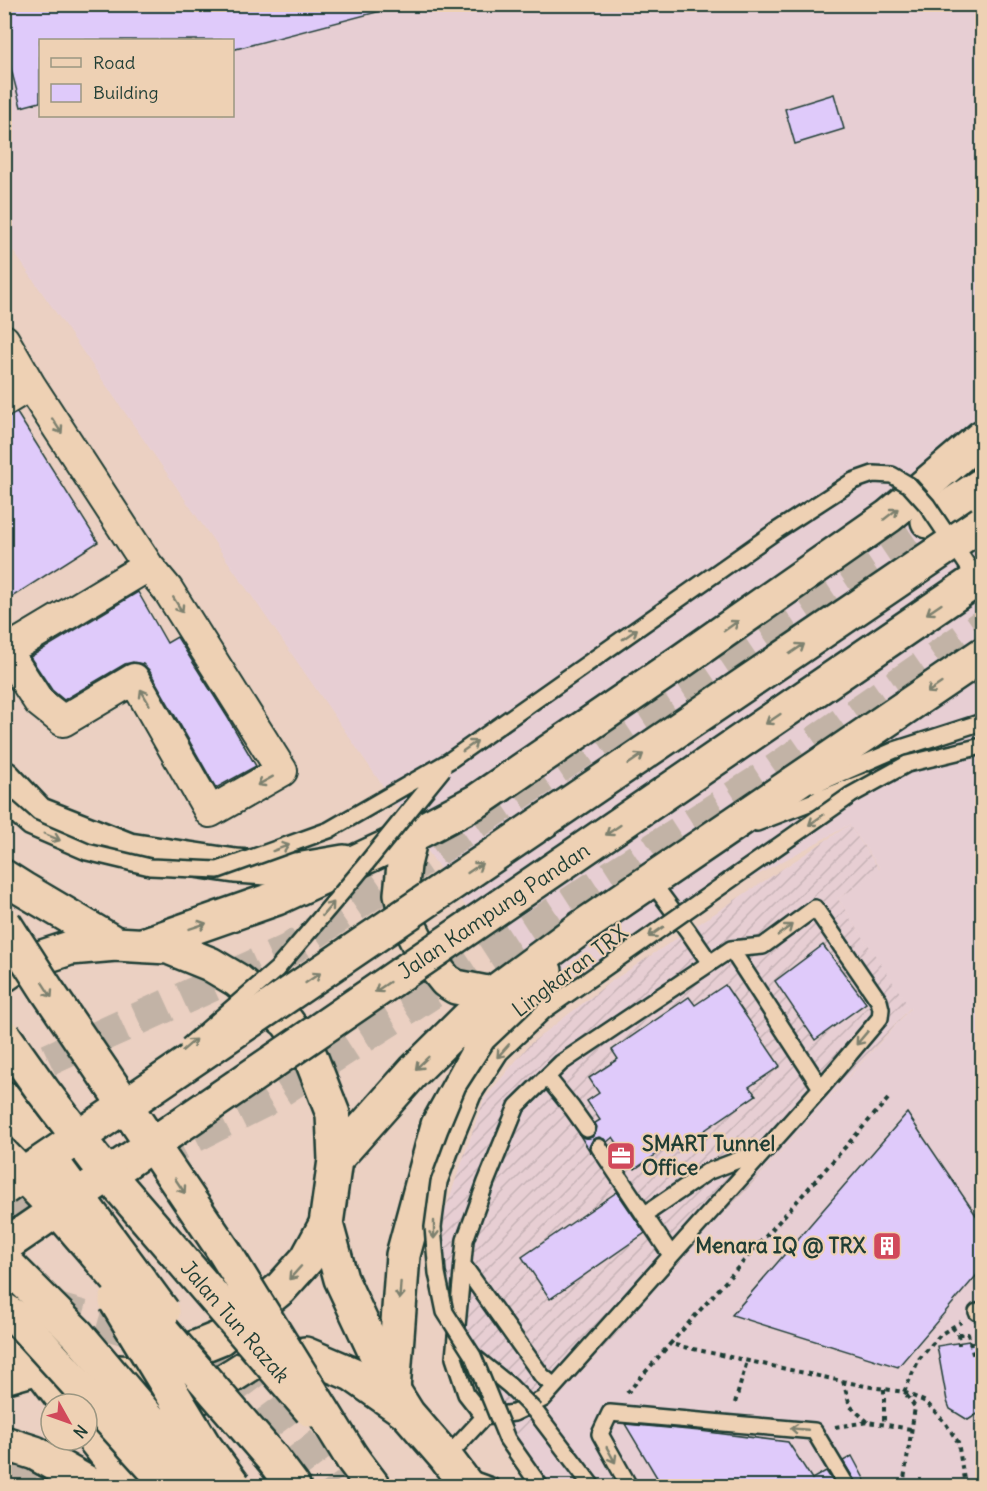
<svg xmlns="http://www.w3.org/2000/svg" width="987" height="1491" font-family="Delius,sans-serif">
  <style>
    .built { fill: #e7ced3; fill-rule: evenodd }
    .industrial { fill: url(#industrial-furrows) }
    .building { fill: #dfcafa; stroke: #1f3d34; stroke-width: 1.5 }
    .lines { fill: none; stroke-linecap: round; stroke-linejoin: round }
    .motorway-tunnel { stroke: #c2b3a6; stroke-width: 33; stroke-dasharray: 33 16; stroke-linecap: butt }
    .service-casing { stroke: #1f3d34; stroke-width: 20 }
    .minor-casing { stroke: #1f3d34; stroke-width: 34 }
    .tertiary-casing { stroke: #1f3d34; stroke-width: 38 }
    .secondary-casing { stroke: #1f3d34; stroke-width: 38 }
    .primary-casing { stroke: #1f3d34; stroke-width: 38 }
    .motorway-casing { stroke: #1f3d34; stroke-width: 38 }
    .path { stroke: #1f3d34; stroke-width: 4; stroke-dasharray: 4.5 4.5; stroke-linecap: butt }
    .service { stroke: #eed1b4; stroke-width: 15 }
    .minor { stroke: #eed1b4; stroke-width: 30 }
    .tertiary { stroke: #eed1b4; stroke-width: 33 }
    .secondary { stroke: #eed1b4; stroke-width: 33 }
    .primary { stroke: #eed1b4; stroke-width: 33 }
    .motorway { stroke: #eed1b4; stroke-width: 33 }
    .service-bridge-casing { stroke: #1f3d34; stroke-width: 20; stroke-linecap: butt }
    .secondary-bridge-casing { stroke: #1f3d34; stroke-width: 38; stroke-linecap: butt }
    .primary-bridge-casing { stroke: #1f3d34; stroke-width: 38; stroke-linecap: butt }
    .motorway-bridge-casing { stroke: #1f3d34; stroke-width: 38; stroke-linecap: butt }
    .service-bridge { stroke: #eed1b4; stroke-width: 15 }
    .secondary-bridge { stroke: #eed1b4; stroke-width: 33 }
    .primary-bridge { stroke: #eed1b4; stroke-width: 33 }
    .motorway-bridge { stroke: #eed1b4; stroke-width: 33 }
    .oneway { stroke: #7c806e }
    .labels { text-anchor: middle; stroke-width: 4.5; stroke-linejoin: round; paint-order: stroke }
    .street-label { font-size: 21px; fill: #1f3d34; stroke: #eed1b4 }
    .poi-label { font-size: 21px; font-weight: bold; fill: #1f3d34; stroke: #eed1b4; text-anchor: start }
  </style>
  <defs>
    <pattern id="industrial-furrows" width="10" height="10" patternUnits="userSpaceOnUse" patternTransform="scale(1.5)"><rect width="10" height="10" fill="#e7ced3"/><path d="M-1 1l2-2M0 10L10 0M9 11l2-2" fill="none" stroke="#c6b2b6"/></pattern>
  </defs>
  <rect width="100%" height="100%" fill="#ebd0c2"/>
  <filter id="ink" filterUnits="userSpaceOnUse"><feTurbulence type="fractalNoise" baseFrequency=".0167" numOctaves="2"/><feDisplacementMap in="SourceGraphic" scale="12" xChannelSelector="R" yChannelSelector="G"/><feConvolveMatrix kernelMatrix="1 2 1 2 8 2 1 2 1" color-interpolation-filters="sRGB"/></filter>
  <g filter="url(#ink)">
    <!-- built -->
    <path class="built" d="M4,5H982V1486H539L520,1441L910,1009L838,899L880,869L849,825L530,999L5,239ZM40,40H232V116H40Z"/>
    <!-- industrial -->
    <path class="industrial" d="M849,825L880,870L838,899L910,1008L520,1441L474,1379L442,1285L444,1213L484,1099L530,1044L609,983Z"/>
    <!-- building -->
    <path class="building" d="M4,4H376L377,12L232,50V40H40V102L21,107L4,42Z
      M834,94L844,129L795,144L785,109Z
      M17,413L98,542L4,602V418Z
      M138,592L167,643L177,637L228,718L256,766L216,788L149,670L143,664L133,662L125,664L64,700L52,690L30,657Z
      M823,945L866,1003L815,1040L775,981Z
      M725,985L780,1066L749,1087L756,1095L677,1149L673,1143L635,1169L613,1137L607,1142L604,1139L599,1137L593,1139L589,1147L591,1153L579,1134L584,1138L592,1137L596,1132L597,1127L595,1123L600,1120L587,1101L599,1093L589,1078L618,1059L612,1050L689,997L695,1005Z
      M907,1113L982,1224V1269L898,1367L732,1315Z
      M617,1192L645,1233L550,1299L522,1257Z
      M969,1341L982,1345V1411L968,1420L950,1409L947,1401L937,1346Z
      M625,1424L700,1431L788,1442L812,1479L826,1471L836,1486H662Z
      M852,1456L868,1486H857L855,1481L843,1461Z"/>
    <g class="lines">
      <!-- motorway-tunnel -->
      <path class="motorway-tunnel" d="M4,1080L289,950L518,794L928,521
        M151,1158L264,1101L764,778L982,626
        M4,1216L73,1190
        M4,1294L239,1362L332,1486
        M4,1469L39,1486"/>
      <!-- service casing -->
      <g class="service-casing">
        <path id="service" d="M815,785L895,750L982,722
          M757,823L869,780
          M651,881L688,931L710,963
          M731,949L821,1088L880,1018L881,1009L879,1001L815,908L763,946L731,949L561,1063L517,1106L486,1182L465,1240L454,1358L466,1394L484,1417L514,1413L543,1399L821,1088
          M547,1077L572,1108L587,1129
          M599,1147L671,1255
          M644,1215L707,1172L762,1151
          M463,1265L542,1376L554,1386
          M977,1312L982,1311
          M473,1356L510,1386
          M535,1411L592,1486
          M446,1458L484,1417
          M466,1477L491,1486
          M629,1486L600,1434L610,1413L814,1431L847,1486"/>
      </g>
      <!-- minor casing -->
      <g class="minor-casing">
        <path id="minor" d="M4,340L30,385L148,566L168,590L282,771L210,812L134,679L63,721L39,702L6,651
          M4,401L30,385
          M4,649L6,651L148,566"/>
      </g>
      <!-- tertiary casing -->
      <g class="tertiary-casing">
        <path id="tertiary" d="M4,778L38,814L129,850L235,866L297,870L344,862
          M4,1377L39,1367"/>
      </g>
      <!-- secondary casing -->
      <g class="secondary-casing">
        <path id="secondary" d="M411,836L404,865L401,894L407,921L422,951L446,981L456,987L492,994
          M143,945L277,898L411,836L477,801L683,660L889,516L982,437
          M4,975L18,965L70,948L116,944L168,947L210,964L237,980L287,1022L309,1053L333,1114L335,1160L326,1224L307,1259L280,1289L220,1338L133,1373L39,1367L4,1349
          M335,1160L414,1071L492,994L581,928L982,655
          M39,1367L67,1404
          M393,1390L403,1255L438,1125L481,1047L545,971
          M87,1430L131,1486
          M170,1436L183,1407L257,1360L305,1354L352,1374L406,1412
          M4,1443L35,1453L93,1486"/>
      </g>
      <!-- primary casing -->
      <g class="primary-casing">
        <path id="primary" d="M4,877L23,889L116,944
          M4,1098L56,1167
          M326,1224L341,1279L393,1390L408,1414L446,1458L467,1486
          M272,1458L293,1486
          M352,1458L373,1486"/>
      </g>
      <!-- motorway casing -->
      <g class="motorway-casing">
        <path id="motorway" d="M928,521L982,485"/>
      </g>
      <!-- path -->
      <path class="path" d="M888,1099L670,1344L865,1386L904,1392L919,1359L941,1334L961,1322
        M952,1327L958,1334L959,1345
        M958,1334H968L974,1358
        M843,1381L850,1406L868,1422
        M884,1389V1424
        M904,1392L926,1402L946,1424L958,1442L965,1486
        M627,1393L670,1344
        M735,1403L747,1361
        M835,1427L868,1422L911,1429
        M903,1486L915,1407L905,1393"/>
      <!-- service -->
      <use href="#service" class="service"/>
      <!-- minor -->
      <use href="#minor" class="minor"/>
      <!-- tertiary -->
      <use href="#tertiary" class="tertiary"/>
      <!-- secondary -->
      <use href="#secondary" class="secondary"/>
      <!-- primary -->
      <use href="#primary" class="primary"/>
      <!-- motorway -->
      <use href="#motorway" class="motorway"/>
      <!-- service-bridge casing -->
      <g class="service-bridge-casing">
        <path id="service-bridge" d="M4,805L29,827L87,852L150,867L218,870L329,830L449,761L776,531L853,481L873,474L892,475L909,485L927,505L978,581
          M188,1046L277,969L356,876L443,769
          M510,1386L535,1411
          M540,1486L507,1439L473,1356L445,1312L437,1273L433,1227L439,1182L456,1136L473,1095L500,1053L545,1010L851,795L907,764L982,746"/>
      </g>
      <!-- secondary-bridge casing -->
      <g class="secondary-bridge-casing">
        <path id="secondary-bridge" d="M4,1188L982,523
          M4,1246L982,576
          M4,1310L18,1319L170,1486"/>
      </g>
      <!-- primary-bridge casing -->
      <g class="primary-bridge-casing">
        <path id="primary-bridge" d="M4,1036L43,1091L95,1159L311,1410
          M56,1167L163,1312"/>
      </g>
      <!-- motorway-bridge casing -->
      <g class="motorway-bridge-casing">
        <path id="motorway-bridge" d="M4,923L47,990L224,1251L352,1458
          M4,1156L65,1218L272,1458
          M4,1261L78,1335L161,1433L202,1486
          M116,1301L203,1444L234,1486"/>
      </g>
      <!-- service-bridge -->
      <use href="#service-bridge" class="service-bridge"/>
      <!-- secondary-bridge -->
      <use href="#secondary-bridge" class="secondary-bridge"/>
      <!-- primary-bridge -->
      <use href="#primary-bridge" class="primary-bridge"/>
      <!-- motorway-bridge -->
      <use href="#motorway-bridge" class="motorway-bridge"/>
    </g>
    <!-- one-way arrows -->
    <defs><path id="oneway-shaft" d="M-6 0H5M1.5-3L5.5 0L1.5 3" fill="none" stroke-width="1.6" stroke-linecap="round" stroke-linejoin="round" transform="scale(1.5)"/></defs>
    <g class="oneway">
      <use href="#oneway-shaft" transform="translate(57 426) rotate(57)"/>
      <use href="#oneway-shaft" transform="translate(891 514) rotate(-38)"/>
      <use href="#oneway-shaft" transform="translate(178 605) rotate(58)"/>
      <use href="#oneway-shaft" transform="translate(934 609) rotate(146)"/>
      <use href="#oneway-shaft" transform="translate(731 626) rotate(-35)"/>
      <use href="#oneway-shaft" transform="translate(630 634) rotate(-35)"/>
      <use href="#oneway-shaft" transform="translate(797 649) rotate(-34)"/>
      <use href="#oneway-shaft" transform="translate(934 688) rotate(146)"/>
      <use href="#oneway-shaft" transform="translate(145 697) rotate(-120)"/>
      <use href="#oneway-shaft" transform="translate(773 719) rotate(146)"/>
      <use href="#oneway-shaft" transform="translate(470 746) rotate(-35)"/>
      <use href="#oneway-shaft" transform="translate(636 759) rotate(-34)"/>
      <use href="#oneway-shaft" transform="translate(265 781) rotate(151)"/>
      <use href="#oneway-shaft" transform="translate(816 820) rotate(145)"/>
      <use href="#oneway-shaft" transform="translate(613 830) rotate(146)"/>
      <use href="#oneway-shaft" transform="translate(52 837) rotate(23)"/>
      <use href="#oneway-shaft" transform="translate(281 848) rotate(-20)"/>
      <use href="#oneway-shaft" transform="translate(475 868) rotate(-34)"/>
      <use href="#oneway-shaft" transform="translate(328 909) rotate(-50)"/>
      <use href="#oneway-shaft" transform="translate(198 926) rotate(-19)"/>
      <use href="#oneway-shaft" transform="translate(785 930) rotate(-37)"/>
      <use href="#oneway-shaft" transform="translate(656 932) rotate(145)"/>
      <use href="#oneway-shaft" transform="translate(313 978) rotate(-34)"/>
      <use href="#oneway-shaft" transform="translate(382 987) rotate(146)"/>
      <use href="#oneway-shaft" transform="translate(47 990) rotate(57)"/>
      <use href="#oneway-shaft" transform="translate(862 1038) rotate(130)"/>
      <use href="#oneway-shaft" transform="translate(189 1045) rotate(-41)"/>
      <use href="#oneway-shaft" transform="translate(503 1051) rotate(132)"/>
      <use href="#oneway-shaft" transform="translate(422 1063) rotate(136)"/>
      <use href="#oneway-shaft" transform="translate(180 1186) rotate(56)"/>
      <use href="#oneway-shaft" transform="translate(434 1230) rotate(90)"/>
      <use href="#oneway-shaft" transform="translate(295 1273) rotate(132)"/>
      <use href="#oneway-shaft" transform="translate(400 1291) rotate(94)"/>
      <use href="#oneway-shaft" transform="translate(799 1429) rotate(-175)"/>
      <use href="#oneway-shaft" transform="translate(611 1455) rotate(61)"/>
    </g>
  </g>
  <!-- icons -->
  <defs>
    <g id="office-square" transform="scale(1.5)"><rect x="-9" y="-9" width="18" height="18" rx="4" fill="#d1495b" stroke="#eed1b4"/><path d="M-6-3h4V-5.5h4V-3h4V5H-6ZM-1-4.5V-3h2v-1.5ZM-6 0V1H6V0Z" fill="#fff"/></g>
    <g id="building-square" transform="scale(1.5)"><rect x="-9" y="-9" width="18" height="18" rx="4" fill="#d1495b" stroke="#eed1b4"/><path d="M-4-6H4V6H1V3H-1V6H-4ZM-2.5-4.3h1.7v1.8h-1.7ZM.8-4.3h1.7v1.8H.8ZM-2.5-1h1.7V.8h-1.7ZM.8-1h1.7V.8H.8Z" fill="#fff"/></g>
  </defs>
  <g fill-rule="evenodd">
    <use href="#office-square" x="621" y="1156"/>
    <use href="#building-square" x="887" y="1246"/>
  </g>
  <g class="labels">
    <!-- street labels -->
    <g class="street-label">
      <text transform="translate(494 911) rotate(-34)" y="7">Jalan Kampung Pandan</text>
      <text transform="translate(570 971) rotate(-37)" y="7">Lingkaran TRX</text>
      <text transform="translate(235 1322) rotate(49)" y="7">Jalan Tun Razak</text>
    </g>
    <!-- poi labels -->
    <g class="poi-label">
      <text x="642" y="1151">SMART Tunnel<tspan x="642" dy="24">Office</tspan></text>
      <text x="866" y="1253" text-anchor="end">Menara IQ @ TRX</text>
    </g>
  </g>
  <!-- margin -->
  <rect width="987" height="1491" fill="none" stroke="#eed1b4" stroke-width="24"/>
  <rect x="12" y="12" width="963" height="1467" fill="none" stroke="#1f3d34" stroke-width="2" filter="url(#ink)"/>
  <!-- legend -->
  <rect x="39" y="39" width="195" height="78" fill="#eed1b4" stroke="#9b9681" stroke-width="1.5"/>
  <rect x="51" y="58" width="30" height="9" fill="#eed1b4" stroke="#9b9681" stroke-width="1.5"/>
  <text x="93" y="69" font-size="18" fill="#1f3d34">Road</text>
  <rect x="51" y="84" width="30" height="18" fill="#dfcafa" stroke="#9b9681" stroke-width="1.5"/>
  <text x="93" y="99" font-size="18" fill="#1f3d34">Building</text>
  <!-- north arrow -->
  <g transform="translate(69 1422) rotate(130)"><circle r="28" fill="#eed1b4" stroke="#9b9681" stroke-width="1.5"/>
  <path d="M0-4.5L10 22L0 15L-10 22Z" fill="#d1495b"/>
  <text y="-9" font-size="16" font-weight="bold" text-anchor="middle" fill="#1f3d34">N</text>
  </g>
</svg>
